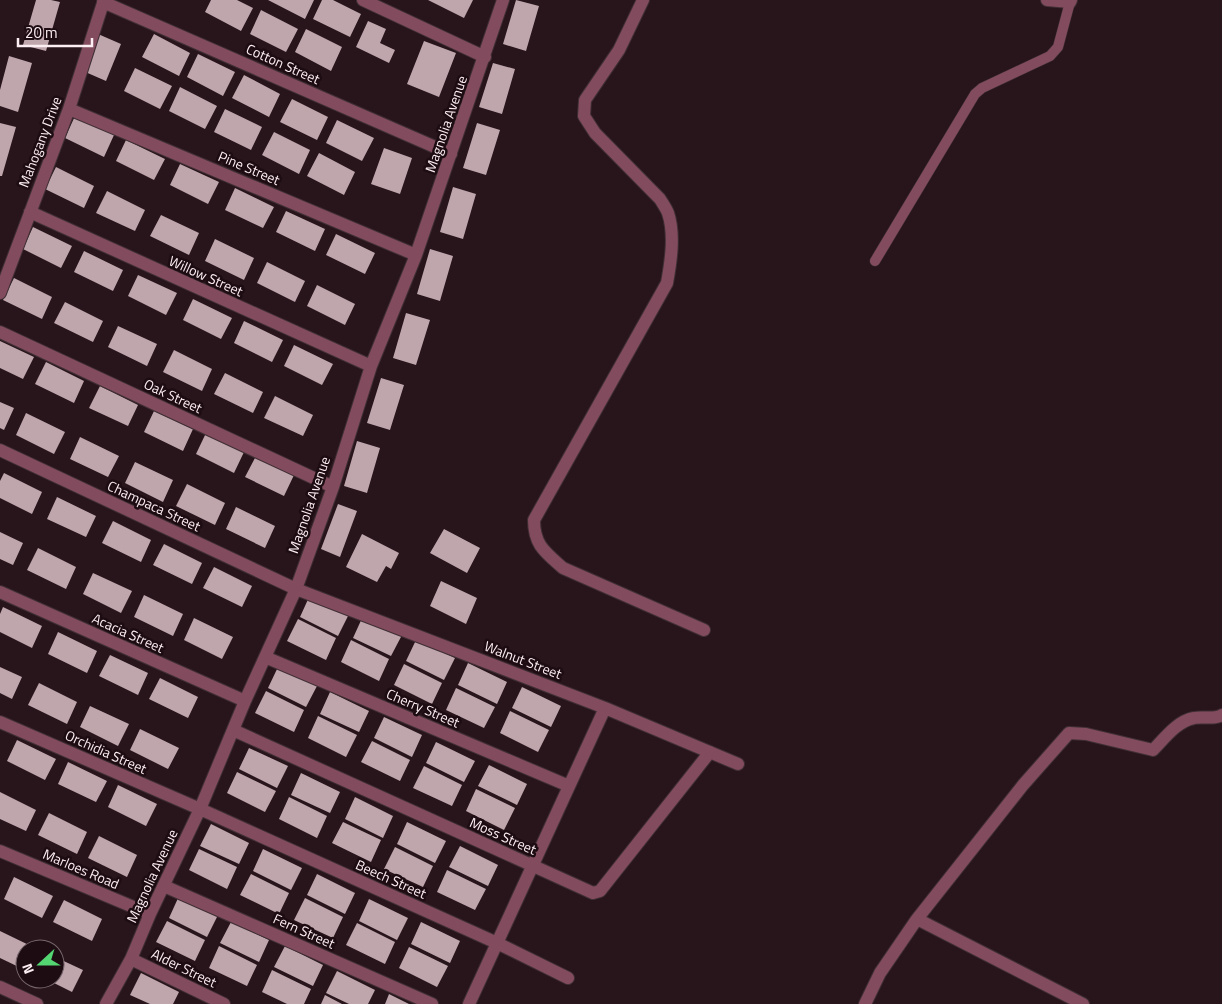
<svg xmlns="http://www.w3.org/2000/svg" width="1222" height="1004" font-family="'Titillium Web',sans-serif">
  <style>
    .building { fill: #bfa6ad }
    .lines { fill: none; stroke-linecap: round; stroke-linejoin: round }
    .lane-casing { stroke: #412f35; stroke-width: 11 }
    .street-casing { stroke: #412f35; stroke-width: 14 }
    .lane { stroke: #824c5e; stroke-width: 10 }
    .street { stroke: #824c5e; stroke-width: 12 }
    .labels { text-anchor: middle; stroke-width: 5; stroke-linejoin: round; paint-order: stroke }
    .street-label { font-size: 14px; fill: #fceef2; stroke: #1d0c12 }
  </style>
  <rect width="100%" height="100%" fill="#27151b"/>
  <!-- building -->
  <path class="building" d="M36,0H51L60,2L46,51L23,45Z
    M211,0H237L253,8L241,31L205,12Z
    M268,0H314L305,19Z
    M322,0H333L361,14L350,37L313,19Z
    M428,0H473L464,18Z
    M516,0L539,6L526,51L503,44Z
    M261,10L298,29L286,52L250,34Z
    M368,21L386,29L380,43L395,50L389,63L356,47Z
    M306,29L342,47L331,71L295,52Z
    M98,34L121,44L106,81L83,71Z
    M154,34L190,53L179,76L142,57Z
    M424,41L456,53L439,97L407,84Z
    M198,54L235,72L223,96L187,77Z
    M9,56L32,63L18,112L0,106V90Z
    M493,63L515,69L502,114L479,107Z
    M135,68L172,86L160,109L124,91Z
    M244,75L280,94L269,117L232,98Z
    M180,87L217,106L205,129L169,111Z
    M292,99L328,117L317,140L280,122Z
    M225,109L262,127L251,150L214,132Z
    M75,116L114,135L104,157L65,138Z
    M337,120L374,138L362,161L326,143Z
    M0,123L16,127L2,176H0Z
    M477,123L500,130L486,175L463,168Z
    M274,132L310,150L299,174L262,155Z
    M126,140L165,159L154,180L116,161Z
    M384,148L412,158L400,194L371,184Z
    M319,153L355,172L344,195L307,176Z
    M180,164L219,182L208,204L170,185Z
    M56,167L94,186L84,208L45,189Z
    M453,187L476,194L463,239L440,232Z
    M235,188L274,207L263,228L225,210Z
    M107,191L145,210L135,231L96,213Z
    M286,211L325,229L315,251L276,232Z
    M161,215L199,233L189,255L150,236Z
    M33,227L72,246L61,268L23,249Z
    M336,234L375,253L365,274L326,255Z
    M215,239L254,258L244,280L205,261Z
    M430,249L453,256L440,301L417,294Z
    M84,251L123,270L113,291L74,272Z
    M267,262L305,281L295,302L257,283Z
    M138,275L177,293L166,315L128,296Z
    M14,278L52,297L42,319L3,300Z
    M317,285L355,304L345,325L307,306Z
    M193,299L232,318L221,339L183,320Z
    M65,302L103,321L93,342L54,323Z
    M406,313L430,320L416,365L393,358Z
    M244,321L283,340L272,362L234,343Z
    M118,326L157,344L147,366L108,347Z
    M0,341L34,357L23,379L0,368Z
    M294,345L333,364L322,385L284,366Z
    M174,350L212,369L202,391L163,372Z
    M46,362L84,381L74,403L35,384Z
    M225,373L263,392L253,413L214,394Z
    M381,378L404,385L390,430L367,423Z
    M100,386L138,405L128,426L89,408Z
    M275,396L313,415L303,436L264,418Z
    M0,402L14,408L4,430L0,428Z
    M154,411L193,429L183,451L144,432Z
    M26,413L65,432L54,454L16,435Z
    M206,433L244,452L234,473L196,454Z
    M80,437L119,456L108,477L70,459Z
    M357,441L380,448L367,493L344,486Z
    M256,456L294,475L284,496L245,477Z
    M135,462L173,480L163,502L125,483Z
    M4,473L42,492L32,514L0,498V481Z
    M187,484L225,503L215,525L176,506Z
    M57,497L96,516L86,537L47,519Z
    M338,504L357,511L340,557L321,549Z
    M236,507L275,526L265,548L226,529Z
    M113,521L151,540L141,562L102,543Z
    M444,529L480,548L467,573L430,553Z
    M0,532L23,543L13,565L0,559Z
    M362,534L399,553L391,569L386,566L377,582L346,567Z
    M164,544L202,563L192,584L153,565Z
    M38,548L76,567L66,589L27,570Z
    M214,567L252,586L242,607L203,588Z
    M93,573L132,591L121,613L83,594Z
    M441,581L477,598L466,624L430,606Z
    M144,595L183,614L173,636L134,617Z
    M310,595L349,614L338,636L300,617Z
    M3,607L42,626L32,648L0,632V614Z
    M363,616L402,635L391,656L353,638Z
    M194,618L233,637L222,659L184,640Z
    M298,619L336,638L326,660L287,641Z
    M58,632L97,651L87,673L48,654Z
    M351,640L389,659L379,681L341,662Z
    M416,640L455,658L444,680L406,661Z
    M110,655L148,673L138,695L99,676Z
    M468,663L507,682L497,704L458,685Z
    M404,664L442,683L432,704L394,685Z
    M0,667L22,677L12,699L0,693Z
    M278,667L317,686L306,707L268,688Z
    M160,678L198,697L188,718L149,699Z
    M39,683L77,702L67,724L28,705Z
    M522,687L561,706L551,727L512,708Z
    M456,688L495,707L484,728L446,710Z
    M266,691L304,710L294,732L255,713Z
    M330,692L369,711L359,732L320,714Z
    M90,706L129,724L118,746L80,727Z
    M510,711L549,730L538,752L500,733Z
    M318,716L357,735L346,757L308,738Z
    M384,717L422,735L412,757L374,738Z
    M140,729L179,748L168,769L130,750Z
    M17,740L56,759L45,780L7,761Z
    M372,741L410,760L400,781L361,762Z
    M436,742L475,761L464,782L426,763Z
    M249,748L288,766L277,788L239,769Z
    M68,762L107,781L96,802L58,784Z
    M489,765L527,784L517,805L478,786Z
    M424,766L462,785L452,806L413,788Z
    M237,772L276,791L265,812L227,793Z
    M301,773L340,792L330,813L291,795Z
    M118,785L157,804L146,826L108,807Z
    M476,789L515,808L504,830L466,811Z
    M0,792L36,810L26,831L0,819Z
    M289,797L327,816L317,838L279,819Z
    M355,797L393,816L383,838L345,819Z
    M49,813L87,832L77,854L38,835Z
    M343,822L381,840L371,862L332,843Z
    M407,822L446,841L435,863L397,844Z
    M211,824L249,843L239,864L200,846Z
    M99,836L137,855L127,877L88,858Z
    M460,846L498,865L488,886L449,867Z
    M395,847L433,866L423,887L384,869Z
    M199,849L237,867L227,889L189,870Z
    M263,849L302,868L291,890L253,871Z
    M447,870L486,889L475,910L437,892Z
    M251,874L289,893L279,914L240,895Z
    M317,874L355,893L345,914L307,895Z
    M14,877L53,896L42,918L4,899Z
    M179,896L218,915L207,937L169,918Z
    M305,898L343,917L333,938L294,920Z
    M369,899L408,918L397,940L359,921Z
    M64,900L102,919L92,941L53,922Z
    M167,921L205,940L195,961L156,942Z
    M231,922L269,940L259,962L220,943Z
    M421,922L460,941L450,963L411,944Z
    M357,923L395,942L385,964L346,945Z
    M0,931L33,947L32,949H25V964L23,969L0,958Z
    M219,946L257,965L247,986L209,968Z
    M285,946L323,965L313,986L274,967Z
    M409,947L448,966L437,987L399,968Z
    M55,957L83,970L72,992L46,979H55Z
    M272,970L311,989L304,1004H287L262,992Z
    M337,971L375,990L368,1004H349L326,993Z
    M141,973L179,992L173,1004H150L130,995Z
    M389,994L409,1004H385Z
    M325,995L342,1004H321Z"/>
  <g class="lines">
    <!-- lane casing -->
    <g class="lane-casing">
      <path id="lane" d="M875,261L975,94L982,88L1050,56L1058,47L1070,2"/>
    </g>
    <!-- street casing -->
    <g class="street-casing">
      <path id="street" d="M363,0L485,57
        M643,0L619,50L585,100L584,116L595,133L660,199C663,204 666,208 668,213C675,234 671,261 667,283L534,520C534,545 545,552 563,568L704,630
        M1047,0L1070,2L1071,0
        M103,2L451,154
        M69,109L416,255
        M30,212L371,366
        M0,293L69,109L104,0
        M0,332L333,487
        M0,450L296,589L605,708L738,764
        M0,592L245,701
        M265,657L569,786
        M0,722L200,809L497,943L568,978
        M233,730L593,893L600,891L710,752
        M0,851L150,914
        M164,886L432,1004
        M917,919L1083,1004
        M131,959L224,1004
        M0,987L37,1004
        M106,1004L131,959L150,914L200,809L245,701L296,589L333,487L371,366L416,255L503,0
        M469,1004L605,708
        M865,1004L880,973L917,919L1023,785L1069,733L1086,734L1153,750C1164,739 1177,721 1194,718C1203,716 1214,720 1222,715"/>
    </g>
    <!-- lane -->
    <use href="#lane" class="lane"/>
    <!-- street -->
    <use href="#street" class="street"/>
  </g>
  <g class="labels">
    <!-- street labels -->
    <g class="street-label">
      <text transform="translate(283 64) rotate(24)" y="5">Cotton Street</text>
      <text transform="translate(446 124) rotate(-71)" y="5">Magnolia Avenue</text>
      <text transform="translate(40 142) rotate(-69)" y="5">Mahogany Drive</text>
      <text transform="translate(249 168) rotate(23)" y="5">Pine Street</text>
      <text transform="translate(206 276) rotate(24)" y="5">Willow Street</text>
      <text transform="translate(173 396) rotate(25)" y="5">Oak Street</text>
      <text transform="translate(309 505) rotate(-71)" y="5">Magnolia Avenue</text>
      <text transform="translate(154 506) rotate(25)" y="5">Champaca Street</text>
      <text transform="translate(128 633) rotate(24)" y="5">Acacia Street</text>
      <text transform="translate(523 660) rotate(21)" y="5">Walnut Street</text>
      <text transform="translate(423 708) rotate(23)" y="5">Cherry Street</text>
      <text transform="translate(106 752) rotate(24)" y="5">Orchidia Street</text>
      <text transform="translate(503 836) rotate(24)" y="5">Moss Street</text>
      <text transform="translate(81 869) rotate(23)" y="5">Marloes Road</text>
      <text transform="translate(152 876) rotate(-65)" y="5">Magnolia Avenue</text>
      <text transform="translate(391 879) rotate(24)" y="5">Beech Street</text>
      <text transform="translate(304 931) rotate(24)" y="5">Fern Street</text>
      <text transform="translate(184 968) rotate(26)" y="5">Alder Street</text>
    </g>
  </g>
  <!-- north arrow -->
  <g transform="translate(40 964) rotate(249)"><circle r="24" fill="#1d0c12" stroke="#76666c"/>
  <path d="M0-4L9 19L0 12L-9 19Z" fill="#54d672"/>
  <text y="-8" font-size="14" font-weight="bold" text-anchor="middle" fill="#fceef2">N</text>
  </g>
  <!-- scale -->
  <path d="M18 38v8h74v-8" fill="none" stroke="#fceef2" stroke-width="2.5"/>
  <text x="25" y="38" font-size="15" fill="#fceef2" stroke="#1d0c12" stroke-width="4" paint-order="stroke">20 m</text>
</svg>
